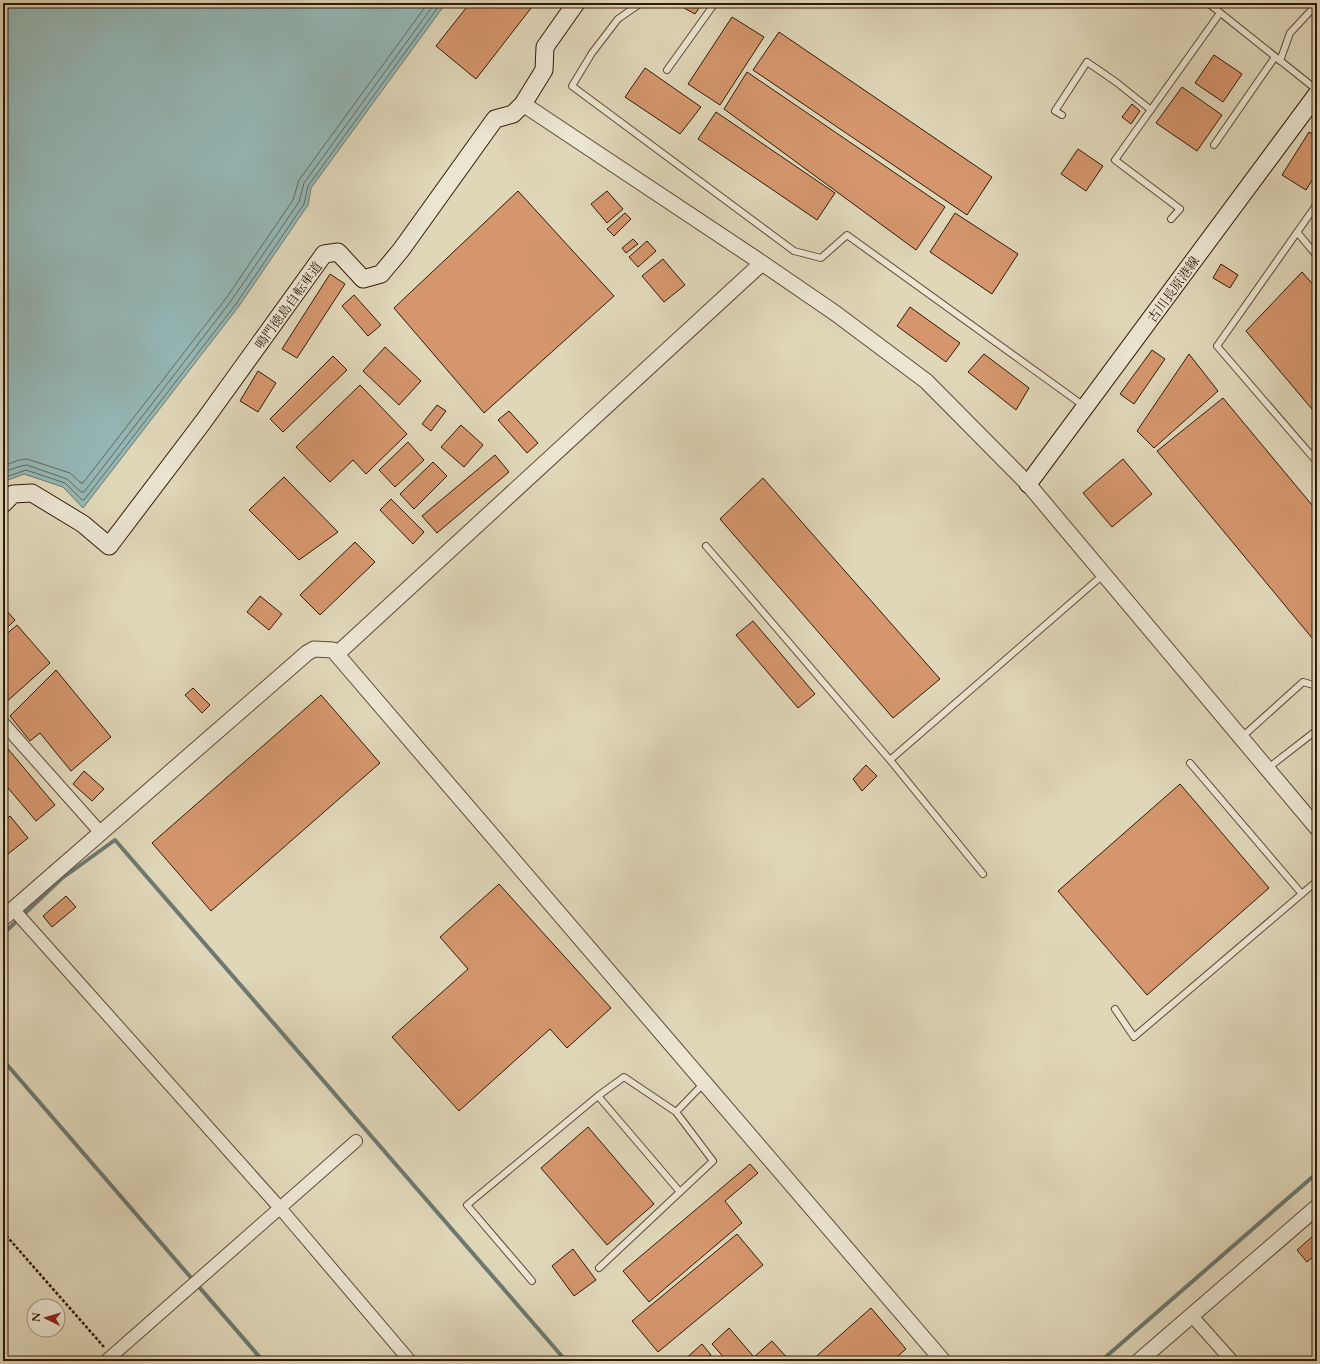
<svg xmlns="http://www.w3.org/2000/svg" width="1320" height="1364" font-family="Cardo,'Noto Serif JP',serif">
  <style>
    .water { fill: #95b8b6; stroke: #6d7970 }
    .lines { fill: none; stroke-linecap: round; stroke-linejoin: round }
    .shore { stroke: #63695e; stroke-width: 1 }
    .stream { stroke: #6d7970; stroke-width: 4 }
    .building { fill: #d5966d; stroke: #311a07 }
    .service-casing { stroke: #5d4934; stroke-width: 8 }
    .minor-casing { stroke: #5d4934; stroke-width: 14 }
    .tertiary-casing { stroke: #5d4934; stroke-width: 17 }
    .secondary-casing { stroke: #311a07; stroke-width: 19 }
    .path { stroke: #311a07; stroke-width: 2.5; stroke-dasharray: 3 2; stroke-linecap: butt }
    .service { stroke: #ebe5d2; stroke-width: 6 }
    .minor { stroke: #ebe5d2; stroke-width: 12 }
    .tertiary { stroke: #ebe5d2; stroke-width: 15 }
    .secondary { stroke: #ebe5d2; stroke-width: 17 }
    .labels { text-anchor: middle; stroke-width: 3; stroke-linejoin: round; paint-order: stroke }
    .street-label { font-size: 13px; fill: #311a07; stroke: #ebe5d2 }
  </style>
  <rect width="100%" height="100%" fill="#e0d7b9"/>
  <filter id="stains"><feTurbulence type="fractalNoise" baseFrequency=".005" numOctaves="4"/><feColorMatrix values="0 0 0 0 .2 0 0 0 0 .09 0 0 0 0 .02 0 0 0 .5 -.17"/></filter>
  <radialGradient id="worn" r=".72"><stop offset=".6" stop-color="#630" stop-opacity="0"/><stop offset="1" stop-color="#630" stop-opacity=".3"/></radialGradient>
  <!-- water -->
  <path class="water" d="M3,3H446L311,188L308,205L239,306L83,508L63,487L24,474L3,482Z"/>
  <g class="lines">
    <!-- shore -->
    <path class="shore" d="M3,466L19,460L27,459L70,473L81,483H83L227,297L293,200L299,180L428,3
      M3,472L21,466L27,465L67,479L81,492H84L231,301L299,202L304,183L435,3
      M3,478L26,470L65,483L82,500H84L236,304L304,204L308,186L441,3"/>
    <!-- stream -->
    <path class="stream" d="M3,934L61,879L115,840L566,1361
      M3,1060L263,1361
      M1101,1361L1317,1173"/>
  </g>
  <!-- building -->
  <path class="building" d="M470,3H535L476,79L436,46Z
    M687,3L701,5L695,14L684,8Z
    M1273,3H1283L1280,8Z
    M732,17L764,37L720,105L688,84Z
    M779,32L992,177L967,215L753,70Z
    M1214,55L1242,74L1223,102L1195,83Z
    M645,68L701,107L680,134L625,97Z
    M747,72L945,207L916,250L724,109Z
    M1182,87L1222,115L1197,151L1156,123Z
    M1132,104L1140,111L1131,124L1122,117Z
    M716,112L835,193L817,220L698,139Z
    M1309,132L1317,137V172L1306,190L1282,175Z
    M1078,149L1103,166L1086,191L1061,174Z
    M518,191L614,296L484,413L394,308Z
    M607,191L623,209L607,223L591,204Z
    M625,213L631,219L614,236L607,229Z
    M955,213L1018,254L992,294L930,252Z
    M633,239L638,244L626,253L622,248Z
    M647,241L656,251L638,267L629,257Z
    M663,259L685,285L664,302L642,276Z
    M1221,264L1238,275L1230,288L1213,278Z
    M1302,272L1317,289V415L1246,331Z
    M330,274L345,284L297,358L282,349Z
    M354,295L381,325L368,336L342,306Z
    M910,307L960,343L946,362L897,326Z
    M385,347L421,381L399,405L363,371Z
    M1152,350L1165,359L1134,404L1120,394Z
    M984,354L1029,388L1016,410L968,372Z
    M1189,354L1218,391L1154,448L1137,431Z
    M333,356L347,370L283,432L270,419Z
    M258,371L276,383L258,412L240,401Z
    M360,385L407,434L366,474L353,460L330,482L296,447Z
    M1223,398L1317,511V644L1157,451Z
    M437,405L446,411L431,431L422,424Z
    M509,411L538,443L527,453L498,420Z
    M461,425L483,445L464,467L441,447Z
    M408,442L424,460L395,487L379,470Z
    M495,455L509,472L437,533L422,516Z
    M1123,459L1152,494L1112,527L1083,493Z
    M433,462L447,476L414,509L400,494Z
    M284,477L338,532L299,560L249,510Z
    M763,478L940,679L893,718L720,519Z
    M391,499L424,532L413,544L380,510Z
    M355,542L375,562L320,615L300,595Z
    M260,596L282,614L269,630L247,612Z
    M3,607L15,620L3,632Z
    M753,621L815,694L798,708L736,635Z
    M17,625L50,663L4,704L3,637Z
    M56,670L111,737L71,771L40,733L30,741L10,716Z
    M193,688L210,705L202,713L185,695Z
    M321,695L380,763L211,911L152,843Z
    M3,743L55,805L36,821L3,782Z
    M866,765L877,776L862,791L853,779Z
    M84,771L104,789L92,801L73,784Z
    M1180,784L1269,888L1147,995L1058,891Z
    M10,816L28,838L3,858V822Z
    M499,884L611,1008L567,1048L550,1029L459,1111L392,1037L468,969L440,937Z
    M66,896L76,907L52,927L43,916Z
    M588,1127L654,1204L607,1245L541,1168Z
    M750,1164L758,1173L725,1201L742,1223L649,1302L623,1271Z
    M737,1234L763,1265L658,1352L632,1321Z
    M1313,1236L1317,1241V1253L1307,1262L1297,1250Z
    M573,1249L596,1280L574,1296L552,1266Z
    M871,1308L906,1349L892,1361H811Z
    M729,1328L754,1357L772,1341L790,1361H727L712,1344Z
    M702,1344L711,1355L703,1361H683Z"/>
  <g class="lines">
    <!-- service casing -->
    <g class="service-casing">
      <path id="service" d="M641,3L618,19L592,53L572,86L794,251L821,258L847,235L1084,406
        M1208,3L1317,90
        M1280,61L1290,33L1317,4
        M667,70L715,3
        M1062,115L1055,111L1087,62L1116,82L1151,110
        M1214,145L1275,57
        M1317,204L1217,346L1317,462
        M1171,219L1180,209L1115,160L1220,13
        M1297,232L1317,256
        M706,546L890,760L1104,574
        M1242,737L1303,682L1317,686
        M890,760L983,874
        M1190,763L1302,894
        M1268,768L1317,730
        M1115,1009L1134,1037L1317,881
        M676,1112L624,1077L598,1096L680,1192
        M599,1268L713,1161L676,1112L704,1083
        M532,1281L467,1205L598,1096"/>
    </g>
    <!-- minor casing -->
    <g class="minor-casing">
      <path id="minor" d="M3,723L101,833
        M13,909L280,1208L410,1361
        M1191,1315L1232,1361
        M106,1361L356,1141"/>
    </g>
    <!-- tertiary casing -->
    <g class="tertiary-casing">
      <path id="tertiary" d="M523,104L762,263L835,313L926,381L1028,484L1317,828
        M337,654L762,263
        M3,918L307,653L314,649L333,650L943,1361
        M1139,1361L1317,1207"/>
    </g>
    <!-- secondary casing -->
    <g class="secondary-casing">
      <path id="secondary" d="M1028,484L1317,94
        M3,504L13,494L32,493L83,524L109,546L203,422L324,254L338,252L363,279L381,274L401,250L495,119L513,114L523,104L544,70L545,47L576,3"/>
    </g>
    <!-- path -->
    <path class="path" d="M3,1232L104,1347"/>
    <!-- service -->
    <use href="#service" class="service"/>
    <!-- minor -->
    <use href="#minor" class="minor"/>
    <!-- tertiary -->
    <use href="#tertiary" class="tertiary"/>
    <!-- secondary -->
    <use href="#secondary" class="secondary"/>
  </g>
  <g class="labels">
    <!-- street labels -->
    <g class="street-label">
      <text transform="translate(1173 289) rotate(-54)" y="5">古川長原港線</text>
      <text transform="translate(288 305) rotate(-54)" y="5">鳴門徳島自転車道</text>
    </g>
  </g>
  <!-- margin -->
  <rect width="1320" height="1364" fill="none" stroke="#e0d7b9" stroke-width="16"/>
  <rect x="4" y="4" width="1312" height="1356" fill="none" stroke="#311a07" stroke-width="2"/>
  <rect x="8" y="8" width="1304" height="1348" fill="none" stroke="#311a07"/>
  <!-- north arrow -->
  <g transform="translate(46 1318) rotate(275)"><circle r="19" fill="#ebe5d2" stroke="#a19481"/>
  <path d="M0-3L7 15L0 10L-7 15Z" fill="#8f2418"/>
  <text y="-6" font-size="11" font-weight="bold" text-anchor="middle" fill="#311a07">N</text>
  </g>
  <rect width="100%" height="100%" filter="url(#stains)"/>
  <rect width="100%" height="100%" fill="url(#worn)"/>
</svg>
